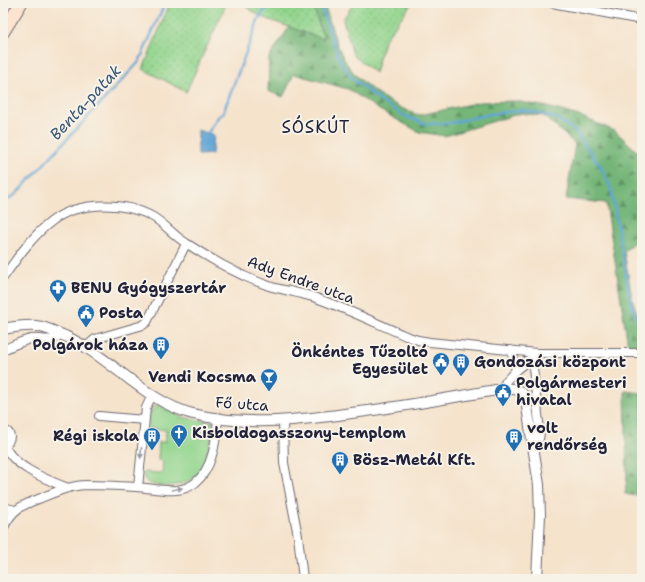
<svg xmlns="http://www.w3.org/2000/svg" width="645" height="582" font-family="'Shantell Sans',sans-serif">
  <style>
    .grass { fill: url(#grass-dots); stroke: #5a7b64 }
    .forest { fill: url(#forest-firs); stroke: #4b6c5a }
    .park { fill: #91d48c; stroke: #5a7b64 }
    .water { fill: #61a6d6; stroke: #426488 }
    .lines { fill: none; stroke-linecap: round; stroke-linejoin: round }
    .stream { stroke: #61a6d6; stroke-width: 2.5 }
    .minor-casing { stroke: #6c666e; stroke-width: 10 }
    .tertiary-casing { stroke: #6c666e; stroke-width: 12 }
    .secondary-casing { stroke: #6c666e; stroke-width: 14 }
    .minor { stroke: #fff; stroke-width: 8 }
    .tertiary { stroke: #fff; stroke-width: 10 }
    .secondary { stroke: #fde4d0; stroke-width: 12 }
    .oneway { fill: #9c9ca7 }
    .labels { text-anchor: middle; stroke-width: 4; stroke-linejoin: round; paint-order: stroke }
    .street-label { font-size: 15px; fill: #22223b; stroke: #f7f3e8 }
    .poi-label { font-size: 15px; font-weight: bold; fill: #22223b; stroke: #f7f3e8; text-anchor: start }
    .water-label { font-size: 16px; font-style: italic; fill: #3b5779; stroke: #f7f3e8 }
    .quarter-label { font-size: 17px; letter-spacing: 1px; fill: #22223b; stroke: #f7f3e8 }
  </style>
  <defs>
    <pattern id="grass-dots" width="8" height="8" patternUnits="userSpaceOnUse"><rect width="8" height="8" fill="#91d48c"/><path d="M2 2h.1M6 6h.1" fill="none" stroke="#7db67a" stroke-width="1.8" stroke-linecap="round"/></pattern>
    <pattern id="forest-firs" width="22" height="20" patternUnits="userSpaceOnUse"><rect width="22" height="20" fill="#74b678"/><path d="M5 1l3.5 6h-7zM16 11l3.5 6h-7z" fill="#5f9464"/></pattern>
  </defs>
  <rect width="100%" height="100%" fill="#f7f3e8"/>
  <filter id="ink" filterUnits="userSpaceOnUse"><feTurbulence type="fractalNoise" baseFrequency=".025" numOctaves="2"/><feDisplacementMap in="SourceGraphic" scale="8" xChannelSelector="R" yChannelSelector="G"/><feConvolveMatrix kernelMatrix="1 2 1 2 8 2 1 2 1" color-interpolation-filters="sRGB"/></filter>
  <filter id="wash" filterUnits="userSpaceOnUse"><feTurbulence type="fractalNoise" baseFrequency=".012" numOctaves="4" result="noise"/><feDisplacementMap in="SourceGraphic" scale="16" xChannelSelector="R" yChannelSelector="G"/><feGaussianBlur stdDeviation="0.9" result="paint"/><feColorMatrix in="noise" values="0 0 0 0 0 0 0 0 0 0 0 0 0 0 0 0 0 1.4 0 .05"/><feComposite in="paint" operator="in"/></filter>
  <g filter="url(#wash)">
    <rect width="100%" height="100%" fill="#f5e3cc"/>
    <!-- grass -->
    <path class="grass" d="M170,3H227L186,92L143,69Z
      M240,3H312L324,40L262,17Z
      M354,3H412L384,41L375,73L353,55L343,19Z"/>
    <!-- forest -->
    <path class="forest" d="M312,3H324C330,21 335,42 344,59C356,82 395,109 420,115L480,102L515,101L548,107L582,117L615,131L642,156V235L624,251L632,298L642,328V345L628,346L606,203L566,199L575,144L544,116L521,113L445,136L419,132L378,109L348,89L294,74L283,97L268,91L269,58L289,27L324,39Z
      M625,391L642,393V497L625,494L627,477Z"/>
    <!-- park -->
    <path class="park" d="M157,404L181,417L212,422C213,424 213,426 213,428C213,436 203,469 198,474C188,485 165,489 151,484C149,484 146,481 144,479V472L162,473L163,461L158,460L159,442H165L166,430L148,428L149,414Z"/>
    <!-- water -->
    <path class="water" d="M198,130L214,135L212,154L198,155Z"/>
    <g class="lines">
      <!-- stream -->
      <path class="stream" d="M320,3L334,44L340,60L352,78L382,102L407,117L426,124L450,123L491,114L523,110L538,113L558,119L576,132L601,167L611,188L631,303L642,334
        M208,133L218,117L223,113L259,18L263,12L274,3
        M3,203L16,194L139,62L165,3"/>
    </g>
  </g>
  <g filter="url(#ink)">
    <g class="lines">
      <!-- minor casing -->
      <g class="minor-casing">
        <path id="minor" d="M552,3L642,20
          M3,278C17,258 32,236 52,221C78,201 125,201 153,217C165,224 174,236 186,243C204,255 225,267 244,276C253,280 263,284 272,287C287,291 302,293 316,298C347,309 376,323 406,336L418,340L430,342L537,353L533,368L540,432L539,439L533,448
          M86,347L95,339L143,325L147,322L186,244
          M3,350C12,346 21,341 31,339C43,337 51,344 61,334
          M511,350L516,370
          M502,389L506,381L516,370L537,353H642
          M99,416L144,420
          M283,421L284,463L298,536L303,579
          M4,433L8,432C12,436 9,442 5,446
          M3,438C5,464 47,480 68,488
          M138,487L146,408L152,395
          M3,507L15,510
          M3,529C12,509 22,505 41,498C55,492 69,486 85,485C102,485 119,486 136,487C155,488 178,496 195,483C213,469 216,440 218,419"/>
      </g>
      <!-- tertiary casing -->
      <g class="tertiary-casing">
        <path id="tertiary" d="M3,329C14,327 25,325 36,326C46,327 55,332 65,336C110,356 145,402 193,414C248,427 304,420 359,412C407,406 454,397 502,389C513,388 522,388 526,400L539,485L540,515L537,579"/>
      </g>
      <!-- secondary casing -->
      <g class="secondary-casing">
        <path id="secondary" d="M3,32L21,3"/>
      </g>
      <!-- minor -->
      <use href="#minor" class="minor"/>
      <!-- tertiary -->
      <use href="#tertiary" class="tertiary"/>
      <!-- secondary -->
      <use href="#secondary" class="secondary"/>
    </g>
    <!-- one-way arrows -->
    <defs><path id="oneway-solid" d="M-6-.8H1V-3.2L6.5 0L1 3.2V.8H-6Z"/></defs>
    <g class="oneway">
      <use href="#oneway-solid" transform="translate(141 453) rotate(95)"/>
      <use href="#oneway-solid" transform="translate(177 489) rotate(-11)"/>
    </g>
  </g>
  <!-- icons -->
  <defs>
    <g id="pharmacy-pin" transform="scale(0.9)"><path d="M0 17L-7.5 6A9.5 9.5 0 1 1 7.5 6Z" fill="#1f6fb2" stroke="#f7f3e8"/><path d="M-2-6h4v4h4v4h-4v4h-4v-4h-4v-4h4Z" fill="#fff"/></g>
    <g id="civic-pin" transform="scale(0.9)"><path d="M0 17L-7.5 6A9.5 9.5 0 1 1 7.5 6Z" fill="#1f6fb2" stroke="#f7f3e8"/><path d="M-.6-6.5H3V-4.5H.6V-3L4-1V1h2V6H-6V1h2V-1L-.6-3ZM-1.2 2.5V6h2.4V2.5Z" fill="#fff"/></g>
    <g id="building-pin" transform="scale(0.9)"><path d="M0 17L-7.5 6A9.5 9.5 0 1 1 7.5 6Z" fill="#1f6fb2" stroke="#f7f3e8"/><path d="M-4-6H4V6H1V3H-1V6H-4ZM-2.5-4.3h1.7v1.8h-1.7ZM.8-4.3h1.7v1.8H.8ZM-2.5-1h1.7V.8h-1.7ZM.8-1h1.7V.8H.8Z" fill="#fff"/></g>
    <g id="bar-pin" transform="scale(0.9)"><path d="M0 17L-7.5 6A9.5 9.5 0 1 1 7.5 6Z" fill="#1f6fb2" stroke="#f7f3e8"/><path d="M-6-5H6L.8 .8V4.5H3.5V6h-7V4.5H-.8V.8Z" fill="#fff"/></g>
    <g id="church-pin" transform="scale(0.9)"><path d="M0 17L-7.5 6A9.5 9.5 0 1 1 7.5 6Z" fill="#1f6fb2" stroke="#f7f3e8"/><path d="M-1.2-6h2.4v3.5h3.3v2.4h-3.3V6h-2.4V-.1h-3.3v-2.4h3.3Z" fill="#fff"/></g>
  </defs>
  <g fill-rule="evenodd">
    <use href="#pharmacy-pin" x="58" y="288"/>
    <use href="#civic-pin" x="86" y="313"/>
    <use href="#building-pin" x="161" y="345"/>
    <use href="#civic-pin" x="441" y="361"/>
    <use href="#building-pin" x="461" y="362"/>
    <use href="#bar-pin" x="269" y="377"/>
    <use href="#civic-pin" x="503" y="392"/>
    <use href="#church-pin" x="179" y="433"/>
    <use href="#building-pin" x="152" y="436"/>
    <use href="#building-pin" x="514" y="437"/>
    <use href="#building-pin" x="340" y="460"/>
  </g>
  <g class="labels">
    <!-- street labels -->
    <g class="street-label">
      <text transform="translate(301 280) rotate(20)" y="5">Ady Endre utca</text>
      <text transform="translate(242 404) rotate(4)" y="5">Fő utca</text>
    </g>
    <!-- poi labels -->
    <g class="poi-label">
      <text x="71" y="293">BENU Gyógyszertár</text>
      <text x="99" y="318">Posta</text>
      <text x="148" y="350" text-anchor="end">Polgárok háza</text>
      <text x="428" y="357" text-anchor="end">Önkéntes Tűzoltó<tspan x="428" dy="17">Egyesület</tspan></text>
      <text x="474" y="367">Gondozási központ</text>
      <text x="256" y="382" text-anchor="end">Vendi Kocsma</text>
      <text x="516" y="388">Polgármesteri<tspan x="516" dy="17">hivatal</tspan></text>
      <text x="527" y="433">volt<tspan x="527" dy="17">rendőrség</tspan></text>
      <text x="192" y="438">Kisboldogasszony-templom</text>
      <text x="139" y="441" text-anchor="end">Régi iskola</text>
      <text x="353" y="465">Bösz-Metál Kft.</text>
    </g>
    <!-- water labels -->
    <g class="water-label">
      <text transform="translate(85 102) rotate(-47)" y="6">Benta-patak</text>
    </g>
    <!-- quarter labels -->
    <g class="quarter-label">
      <text x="316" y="133">SÓSKÚT</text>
    </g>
  </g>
  <!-- margin -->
  <rect width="645" height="582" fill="none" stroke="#f7f3e8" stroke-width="16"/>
</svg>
